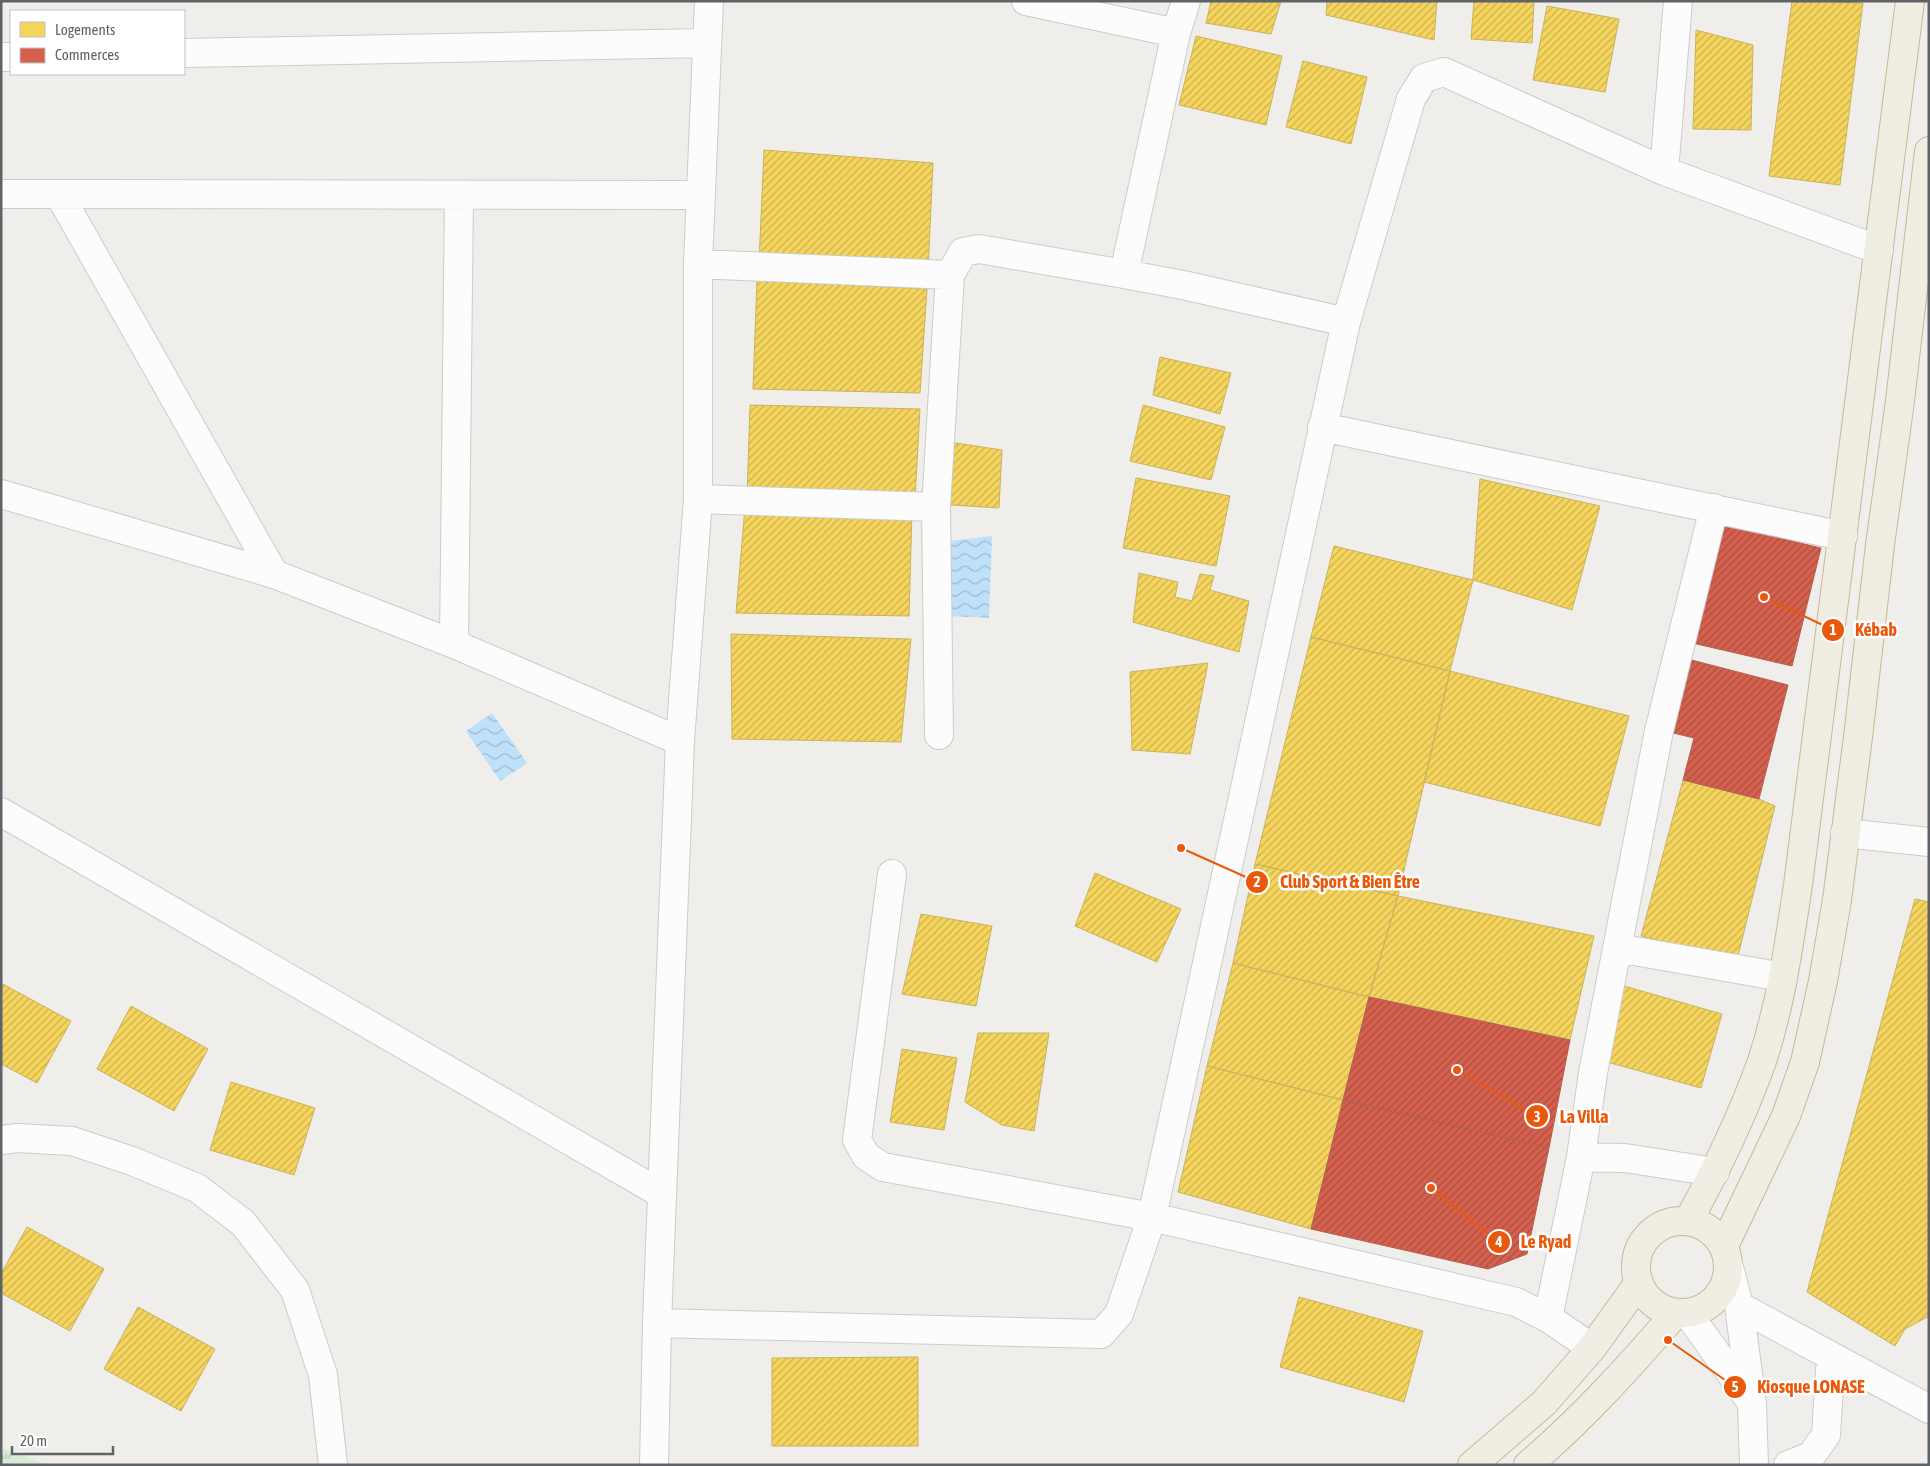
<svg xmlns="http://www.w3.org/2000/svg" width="1930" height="1466" font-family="'Asap Condensed',sans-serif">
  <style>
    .grass { fill: url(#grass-tufts) }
    .water { fill: url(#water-waves) }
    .homes { fill: url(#homes-hatch); stroke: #c9b360 }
    .shops { fill: url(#shops-hatch); stroke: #b26155 }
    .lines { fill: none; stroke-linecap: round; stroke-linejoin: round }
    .minor-casing { stroke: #cbcccc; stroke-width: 30 }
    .highway-casing { stroke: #c8b996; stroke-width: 30 }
    .minor { stroke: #fdfcfc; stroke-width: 28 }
    .highway { stroke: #f0ede3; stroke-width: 28 }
    .leader { fill: none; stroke: #e8590c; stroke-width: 2 }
    .callout-dot { fill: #e8590c; stroke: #fff; stroke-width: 2 }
    .mark-label { font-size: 15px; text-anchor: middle; font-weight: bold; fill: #fff }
    .callout-label { font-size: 18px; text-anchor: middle; font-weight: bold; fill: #e8590c; stroke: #fff; stroke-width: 5; stroke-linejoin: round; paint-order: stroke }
  </style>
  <defs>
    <pattern id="grass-tufts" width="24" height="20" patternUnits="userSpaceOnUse" patternTransform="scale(1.25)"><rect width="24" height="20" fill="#d8ebd6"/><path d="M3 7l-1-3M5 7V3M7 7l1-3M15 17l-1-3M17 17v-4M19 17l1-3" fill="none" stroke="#b2c2b1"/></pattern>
    <pattern id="water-waves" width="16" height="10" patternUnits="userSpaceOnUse" patternTransform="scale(1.25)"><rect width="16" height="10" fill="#bfe0f9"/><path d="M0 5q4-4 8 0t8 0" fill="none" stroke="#9eb9cd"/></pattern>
    <pattern id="homes-hatch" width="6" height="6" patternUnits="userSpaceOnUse" patternTransform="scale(1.25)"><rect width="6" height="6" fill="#f6d55c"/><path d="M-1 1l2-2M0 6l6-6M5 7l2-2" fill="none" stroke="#cab050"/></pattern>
    <pattern id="shops-hatch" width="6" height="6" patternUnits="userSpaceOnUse" patternTransform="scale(1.25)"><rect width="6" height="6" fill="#d6604d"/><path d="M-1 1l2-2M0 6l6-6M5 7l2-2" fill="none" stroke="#a85042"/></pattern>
  </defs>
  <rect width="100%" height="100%" fill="#efeeea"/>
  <!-- grass -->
  <path class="grass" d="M1,1448L48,1465H1Z"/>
  <!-- water -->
  <path class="water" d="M992,536L989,618L949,616V541Z
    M492,713L527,763L500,781L466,731Z"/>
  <!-- homes -->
  <path class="homes" d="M1211,1H1281L1271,34L1206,23Z
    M1327,1H1437L1434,40L1326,15Z
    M1474,1H1534L1532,43L1471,39Z
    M1792,1L1863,3L1840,185L1769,176Z
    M1547,6L1619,19L1605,92L1533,80Z
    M1696,30L1753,45L1751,130L1693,129Z
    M1196,36L1282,56L1266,125L1179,105Z
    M1303,61L1367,77L1351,144L1286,127Z
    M764,150L933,163L928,273L759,263Z
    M757,280L927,289L920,393L753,389Z
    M1160,357L1231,373L1220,414L1153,395Z
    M750,405L920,409L915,499L747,497Z
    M1143,405L1225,427L1211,480L1130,461Z
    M942,441L1002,450L999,508L937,504Z
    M1136,478L1230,496L1216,566L1123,548Z
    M1480,479L1600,506L1572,610L1473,580Z
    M745,507L912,511L909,616L736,613Z
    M1334,546L1473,580L1450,671L1311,637Z
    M1139,573L1178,582L1175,597L1192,601L1200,574L1214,576L1210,590L1249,601L1239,652L1133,622Z
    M731,634L911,639L901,742L732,739Z
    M1311,637L1450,671L1398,896L1255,864Z
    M1208,663L1190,754L1132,750L1130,672Z
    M1450,671L1629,716L1600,826L1424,782Z
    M1683,780L1759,799L1775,806L1737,960L1641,936Z
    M1255,864L1398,896L1369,997L1233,963Z
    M1095,873L1181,909L1157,962L1075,926Z
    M1398,896L1594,936L1570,1040L1369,997Z
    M1915,899L1929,902V1316L1905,1329L1895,1346L1807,1292Z
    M921,914L992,926L976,1006L902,994Z
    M1233,963L1369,997L1343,1100L1207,1066Z
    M1,983L71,1021L37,1083L1,1064Z
    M1617,984L1722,1014L1701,1088L1596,1059Z
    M131,1006L208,1049L174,1111L97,1069Z
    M978,1033H1049L1034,1131L1002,1125L965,1102Z
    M902,1049L957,1058L944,1130L890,1122Z
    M1207,1066L1343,1100L1311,1229L1178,1192Z
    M231,1082L315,1108L294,1175L210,1150Z
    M27,1227L104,1269L70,1331L1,1293V1274Z
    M1299,1297L1423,1331L1404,1402L1280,1367Z
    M138,1307L215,1349L181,1411L104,1369Z
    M918,1357V1446H772V1358Z"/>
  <!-- shops -->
  <path class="shops" d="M1717,523L1821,548L1792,666L1688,642Z
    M1680,657L1788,685L1759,799L1683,780L1694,738L1661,730Z
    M1369,997L1570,1040L1549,1148L1343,1100Z
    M1343,1100L1549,1148L1527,1254L1488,1269L1311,1229Z"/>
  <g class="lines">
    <!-- minor casing -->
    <g class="minor-casing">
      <path id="minor" d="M1026,1L1176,33
        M1186,1L1176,33L1124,274L1183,285L1346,322
        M184,53L707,43
        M1,57H11
        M1664,171L1678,1
        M1,194L701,195
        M59,194L274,574
        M698,264L950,275
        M1322,427L1843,536
        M1,494L274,574L454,644L680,741
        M698,499L936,507
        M454,644L459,195
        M939,735L936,507L950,275L963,252L979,249L1124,274
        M1,812L662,1194
        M1845,833L1929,842
        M892,874L857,1140L866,1156L883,1167L1152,1217L1516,1302L1548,1318L1592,1348
        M1617,948L1783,977
        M1,1140L17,1138L72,1141L132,1161L197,1188L243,1223L295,1290L323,1375L333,1465
        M1581,1157L1593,1073L1659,731L1714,508
        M1729,1267L1739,1306L1752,1404L1754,1465
        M1739,1306L1831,1356L1826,1435L1811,1456L1788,1465
        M1688,1314L1750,1400
        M1548,1318L1581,1157L1625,1158L1715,1172
        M657,1323L1101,1334L1119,1314L1152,1217L1346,322L1411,99L1424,78L1444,72L1664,171L1879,250
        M1831,1356L1929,1409
        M654,1465L657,1323L680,741L698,499V264L709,1"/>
    </g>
    <!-- highway casing -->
    <g class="highway-casing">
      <path id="highway" d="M1636 1267a46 46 0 1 1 92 0a46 46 0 1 1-92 0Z
        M1688,1221C1717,1169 1742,1117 1762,1061C1781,1004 1789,944 1798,885L1910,1
        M1724,1246L1786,1116L1805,1062L1823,981L1837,900L1858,737L1880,545L1900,401L1929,151
        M1472,1465L1544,1403L1592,1348L1638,1284
        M1528,1465C1582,1419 1629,1367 1675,1314"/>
    </g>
    <!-- minor -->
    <use href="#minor" class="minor"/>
    <!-- highway -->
    <use href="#highway" class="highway"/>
  </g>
  <!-- callouts -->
  <path class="leader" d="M1764 597L1833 630M1181 848L1257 882M1457 1070L1537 1116M1431 1188L1499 1242M1668 1340L1735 1387"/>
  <g class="callout-dot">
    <circle cx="1764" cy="597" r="5"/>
    <circle cx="1181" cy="848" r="5"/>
    <circle cx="1457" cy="1070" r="5"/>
    <circle cx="1431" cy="1188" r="5"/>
    <circle cx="1668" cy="1340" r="5"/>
    <circle cx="1833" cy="630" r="12"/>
    <circle cx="1257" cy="882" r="12"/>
    <circle cx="1537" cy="1116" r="12"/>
    <circle cx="1499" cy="1242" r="12"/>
    <circle cx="1735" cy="1387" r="12"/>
  </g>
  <g class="mark-label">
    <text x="1833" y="635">1</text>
    <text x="1257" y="887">2</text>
    <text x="1537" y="1122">3</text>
    <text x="1499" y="1247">4</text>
    <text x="1735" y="1392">5</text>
  </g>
  <g class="callout-label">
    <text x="1876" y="636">Kébab</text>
    <text x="1350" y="888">Club Sport &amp; Bien Être</text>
    <text x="1584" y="1123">La Villa</text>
    <text x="1546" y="1248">Le Ryad</text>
    <text x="1811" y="1393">Kiosque LONASE</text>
  </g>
  <!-- border -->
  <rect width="1930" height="1466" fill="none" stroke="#5f6368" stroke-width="5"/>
  <!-- legend -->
  <rect x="10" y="10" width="175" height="65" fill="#ffffff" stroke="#bfc1c3"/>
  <rect x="20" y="22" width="25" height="15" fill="#f6d55c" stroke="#bfc1c3"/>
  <text x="55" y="35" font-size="15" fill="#5f6368">Logements</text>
  <rect x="20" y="48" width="25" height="15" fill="#d6604d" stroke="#bfc1c3"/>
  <text x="55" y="60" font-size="15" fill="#5f6368">Commerces</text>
  <!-- scale -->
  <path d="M12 1446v8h101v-8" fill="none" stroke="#5f6368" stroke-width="2.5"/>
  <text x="20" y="1446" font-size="15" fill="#5f6368" stroke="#ffffff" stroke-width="4" paint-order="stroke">20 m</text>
</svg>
